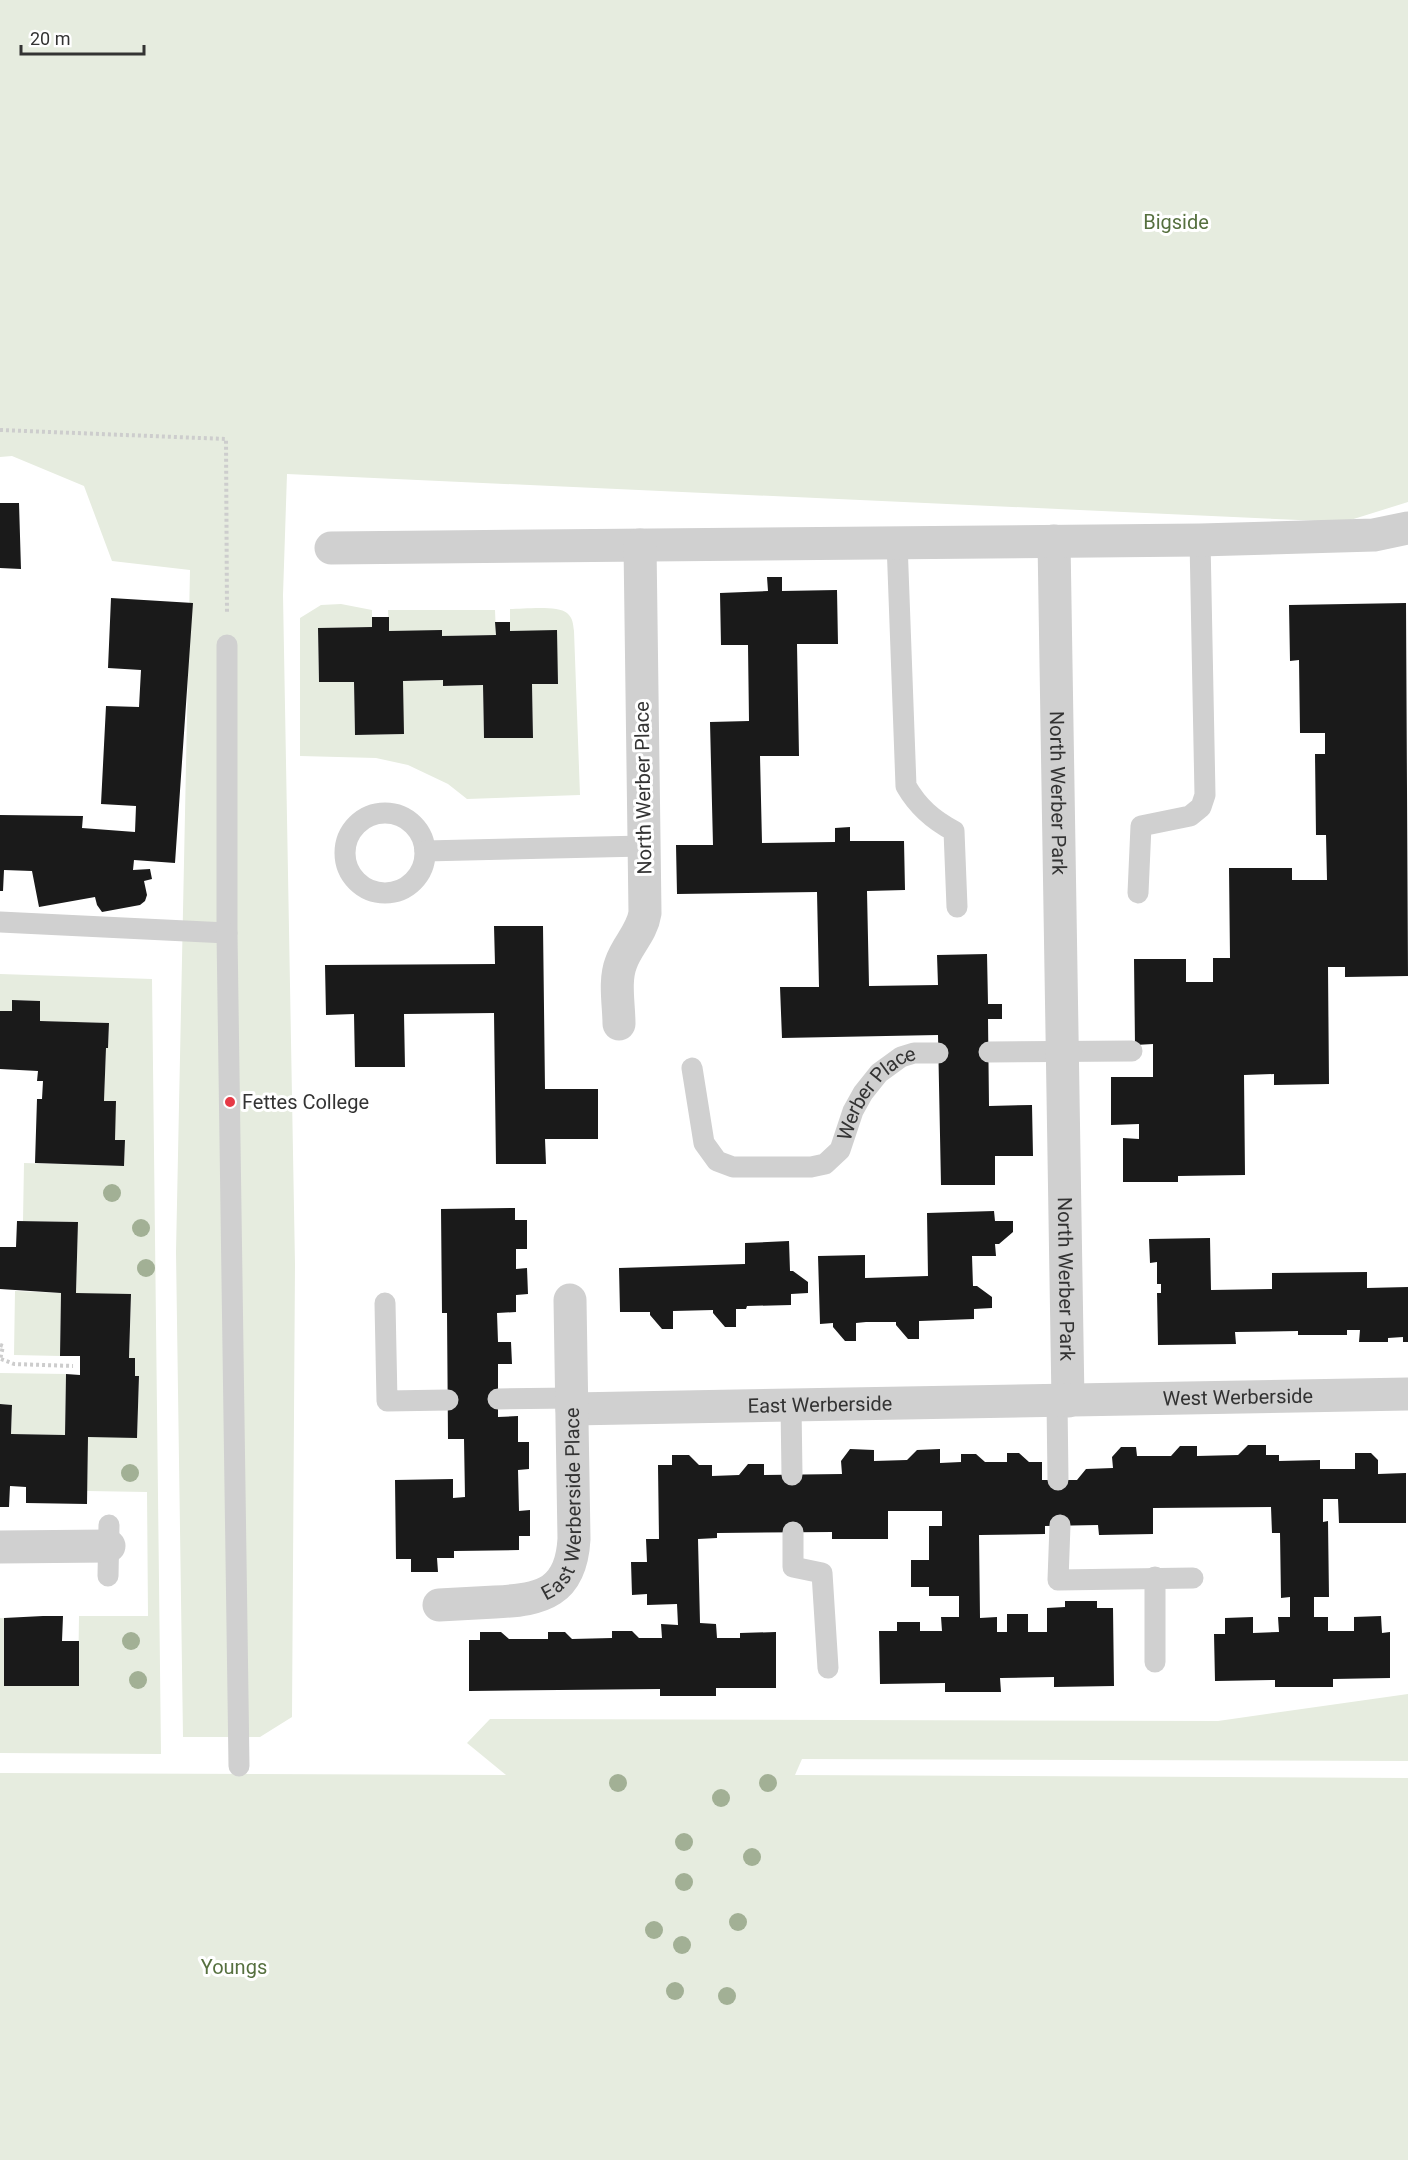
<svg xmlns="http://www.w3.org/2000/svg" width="1408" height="2160" font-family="Roboto,sans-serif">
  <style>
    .green { fill: #e6ecdf }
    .building { fill: #1a1a1a }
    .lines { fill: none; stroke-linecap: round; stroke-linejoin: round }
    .path { stroke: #cdcdcd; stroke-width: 4; stroke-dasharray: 3 3; stroke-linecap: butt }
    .service { stroke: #d0d0d0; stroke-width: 21 }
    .minor { stroke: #d0d0d0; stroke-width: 33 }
    .tree { fill: #a2b095 }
    .poi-dot { fill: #e63946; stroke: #fff; stroke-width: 2 }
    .labels { text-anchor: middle; stroke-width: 6; stroke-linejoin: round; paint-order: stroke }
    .park-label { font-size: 20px; fill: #56703f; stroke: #fff }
    .street-label { font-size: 20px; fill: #333; stroke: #fff }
    .poi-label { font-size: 20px; fill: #333; stroke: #fff; text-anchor: start }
  </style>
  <rect width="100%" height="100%" fill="#fff"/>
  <!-- green -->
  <path class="green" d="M0,0H1408V502L1344,522L287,474L283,595L295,1264L292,1717L260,1737H183L176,1252L190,570L112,561L84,486L12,456L0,457Z
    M341,604L372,610V627L318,628L319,682H354L355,735L403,734V681L443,680V686L483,685L484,738H533L532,684L558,683L510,631V609C523,609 558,605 567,613C573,618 573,624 574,631L580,795L467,799L448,784L408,765L376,758L300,756V618L321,605Z
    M388,610H495L496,635L442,636V631H389Z
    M0,974L152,979L161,1754L0,1753V1618H4V1686H78L79,1616H148L147,1492L87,1491L88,1437H137L139,1377L135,1376V1358H129L131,1295L76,1293L78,1222L23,1221L24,1163L124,1166L125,1141L115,1140L104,1101L106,1048H108L109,1023L40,1021V1001L12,1000V1011H0Z
    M15,1291L61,1293L60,1356L14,1355Z
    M0,1373L66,1374L65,1435L11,1434L12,1405L0,1404Z
    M1408,1694V1761L802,1759L795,1775L1408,1778V2160H0V1773L506,1775L467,1743L490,1719L1218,1721Z"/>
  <!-- building -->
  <path class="building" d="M0,503H19L21,569L0,568Z
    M767,577H782V591L837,590L838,644H797L799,756H760L762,843L835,842V828L850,827V841H904L905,890L867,891L869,986L938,985L937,955L987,954L988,1004H1002V1019H988L989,1106L1032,1105L1033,1156H995V1185H941L938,1035L782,1038L780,987H819L817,892L677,894L676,845H713L710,722L749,721L748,645H721L720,593L768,591Z
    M111,598L193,603L175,863L134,860L133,870L150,869L152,879L144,881L147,895L145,901L140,905L102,912L97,905L95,897L39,907L32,871L4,870L3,891H0V815L83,816L82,828L135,832L136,806L101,804L106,706L139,707L141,670L108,668Z
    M1406,603L1408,976L1345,977V967H1328L1329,1084L1274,1085V1074L1244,1075L1245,1175L1178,1176V1182H1123V1138L1139,1139V1124L1111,1125V1077H1153V1044L1135,1045L1134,959H1186V982H1213V958H1230L1229,868H1292V880H1327L1326,835H1316L1315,754H1325V733H1300L1299,660L1290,661L1289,605Z
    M372,617H389V631L442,630V636L496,635L495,622H510V631L557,630L558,684H532L533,738H484L483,685L443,686V680L403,681L404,734L355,735L354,682H319L318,628L372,627Z
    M494,926H543L545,1089H598V1139H545L546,1164H496L494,1013L404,1014L405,1067H355L354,1014L326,1015L325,965L495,964Z
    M12,1000L40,1001V1021L109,1023L108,1048H106L104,1101H116L115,1140H125L124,1166L35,1163L37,1099H42L43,1081H37L38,1071L0,1069V1011H12Z
    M515,1208V1220H527V1249H516V1269L527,1268L528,1294L516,1295V1312L497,1313L498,1342H511L512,1364H498V1417L518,1416V1442H529V1469L518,1470L519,1511L530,1510V1536H519V1550L454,1551V1558H437L438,1572H411V1559H396L395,1480L453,1479V1498L465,1497L464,1439H448L447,1313H442L441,1209Z
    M994,1211L995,1221H1013V1232L999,1244H995L996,1256H972L973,1286H977L992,1297V1308L974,1309V1319L919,1321V1339H908L896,1325V1322H866L856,1323V1341H845L833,1327V1323L820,1324L818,1256L865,1255V1278L928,1276L927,1213Z
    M17,1221L78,1222L76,1293L131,1294L129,1358H135V1376H139L137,1438L88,1437L87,1504L26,1503V1487L10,1486L9,1507H0V1404L12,1405L11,1434L65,1435L66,1374L80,1375V1356H60L61,1293L0,1289V1247H16Z
    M1210,1238L1211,1290L1272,1289V1273L1367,1272V1288L1408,1287V1342H1403V1337L1388,1338V1342H1359L1360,1330H1347V1335H1298V1331L1235,1332L1236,1344L1158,1345L1157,1293H1161V1284H1157V1262L1150,1263L1149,1239Z
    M789,1241L790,1271H793L808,1282V1293L791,1294V1305L747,1306L746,1309H736V1327H725L713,1313V1310L673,1311V1329H662L650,1315V1312H620L619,1268L745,1264V1243Z
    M1248,1445H1266V1455H1279V1461L1320,1460V1469H1355V1453H1371L1378,1460V1474L1406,1473V1523H1339L1338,1499H1323V1522L1328,1521L1329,1597H1314V1617H1328V1631H1354V1617L1381,1616L1382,1633L1390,1632V1678L1333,1679V1687H1275V1680L1215,1681L1214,1634H1225V1618L1253,1617V1633L1279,1632L1278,1617H1290V1597L1281,1598L1280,1533H1272L1271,1507L1153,1508V1534L1099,1535L1098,1525L1045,1526V1534L979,1535L980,1618L997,1617V1632H1007V1614H1028V1632H1047V1608L1065,1607V1601H1097V1608H1113L1114,1686L1054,1687V1677L1000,1678L1001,1692H945V1683L880,1684L879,1631H897V1622H920V1631H942L941,1617H959V1596H929V1587H911V1560H929V1526H942V1511H888V1539H832V1532L717,1533V1538L698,1539L700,1623L716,1624L717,1638H740V1633L776,1632V1688H716V1696H660V1689L469,1691V1640H480V1632H501L509,1639H548V1632H565L572,1639L612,1638V1631H632L639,1638H662L661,1624L678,1625L677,1604L647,1605V1594L632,1595L631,1562H647L646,1539H659L658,1465H672V1455H689L699,1465H712V1476L739,1475L748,1464H764V1475L842,1474L841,1461L850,1449L874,1450V1461L907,1460L917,1450L940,1449V1463L961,1462V1454H976L985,1462H1007V1453H1019L1029,1462H1042V1480H1077L1086,1469L1113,1468L1112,1457L1121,1447H1136L1137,1456H1171L1180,1446H1197V1456L1238,1455Z
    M43,1616H63L62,1641H79V1686H4V1618Z"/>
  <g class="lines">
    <!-- path -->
    <path class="path" d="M0,430L226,439L227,614
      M0,1345L3,1346L0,1360
      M1,1359L14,1364L73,1366"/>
    <!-- service -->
    <g class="service">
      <path d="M897,542L906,786C918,807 933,820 954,831L957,907"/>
      <circle cx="385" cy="853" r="40"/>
      <path d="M425,851L644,846"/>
      <path d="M1138,893L1141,826L1190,816L1201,807L1205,795L1200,540"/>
      <path d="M0,922L227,933V645"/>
      <path d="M227,933L239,1766"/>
      <path d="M989,1052L1132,1051"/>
      <path id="s1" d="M692,1068L704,1143L717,1161L733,1167H811L825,1164L840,1150L853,1111L863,1093L879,1073L901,1057L914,1053H938"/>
      <path d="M385,1303L387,1401L448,1400"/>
      <path d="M498,1399L572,1398"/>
      <path d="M1057,1401L1058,1480"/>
      <path d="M791,1405L792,1475"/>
      <path d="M1060,1525L1058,1580L1193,1578"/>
      <path d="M793,1532V1567L822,1573L828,1668"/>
      <path d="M108,1576L109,1525"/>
      <path d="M1155,1577V1662"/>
    </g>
    <!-- minor -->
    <g class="minor">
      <path id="s2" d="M1054,541L1068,1401"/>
      <path d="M331,548L1200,540L1374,535L1408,528"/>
      <path d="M619,1024C619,1005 614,981 621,963C627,945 642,933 645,913L640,545"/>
      <path id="s3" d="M572,1409L1408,1394"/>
      <path d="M0,1547L109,1546"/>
      <path id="s4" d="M439,1605C458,1604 477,1603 495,1602C543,1600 571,1592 574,1539L570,1300"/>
    </g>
  </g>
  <!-- trees -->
  <g class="tree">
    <circle cx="112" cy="1193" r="9"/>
    <circle cx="141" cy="1228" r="9"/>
    <circle cx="146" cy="1268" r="9"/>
    <circle cx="130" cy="1473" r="9"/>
    <circle cx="131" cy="1641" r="9"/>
    <circle cx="138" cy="1680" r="9"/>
    <circle cx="618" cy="1783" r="9"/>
    <circle cx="768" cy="1783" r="9"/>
    <circle cx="721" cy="1798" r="9"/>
    <circle cx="684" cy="1842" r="9"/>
    <circle cx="752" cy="1857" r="9"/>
    <circle cx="684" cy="1882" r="9"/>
    <circle cx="738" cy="1922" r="9"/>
    <circle cx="654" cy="1930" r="9"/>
    <circle cx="682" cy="1945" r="9"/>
    <circle cx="675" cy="1991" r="9"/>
    <circle cx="727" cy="1996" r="9"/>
  </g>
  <!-- markers -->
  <circle class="poi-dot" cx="230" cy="1102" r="6"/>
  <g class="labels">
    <!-- park labels -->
    <g class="park-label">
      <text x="1176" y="229">Bigside</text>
      <text x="234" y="1974">Youngs</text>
    </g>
    <!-- street labels -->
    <g class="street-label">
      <text transform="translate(643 788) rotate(-91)" y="7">North Werber Place</text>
      <text dy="7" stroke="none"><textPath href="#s2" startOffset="252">North Werber Park</textPath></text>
      <text dy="7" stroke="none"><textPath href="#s1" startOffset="298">Werber Place</textPath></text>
      <text dy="7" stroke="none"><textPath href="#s2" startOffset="738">North Werber Park</textPath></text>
      <text dy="7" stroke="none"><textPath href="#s3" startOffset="666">West Werberside</textPath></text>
      <text dy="7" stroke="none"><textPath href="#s3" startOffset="248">East Werberside</textPath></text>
      <text dy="7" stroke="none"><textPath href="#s4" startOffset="204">East Werberside Place</textPath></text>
    </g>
    <!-- poi labels -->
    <g class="poi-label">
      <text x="242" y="1109">Fettes College</text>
    </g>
  </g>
  <!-- scale -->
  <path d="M21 45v9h123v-9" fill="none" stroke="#333333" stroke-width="3"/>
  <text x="30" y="45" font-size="18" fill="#333333" stroke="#ffffff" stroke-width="4.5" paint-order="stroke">20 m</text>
</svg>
